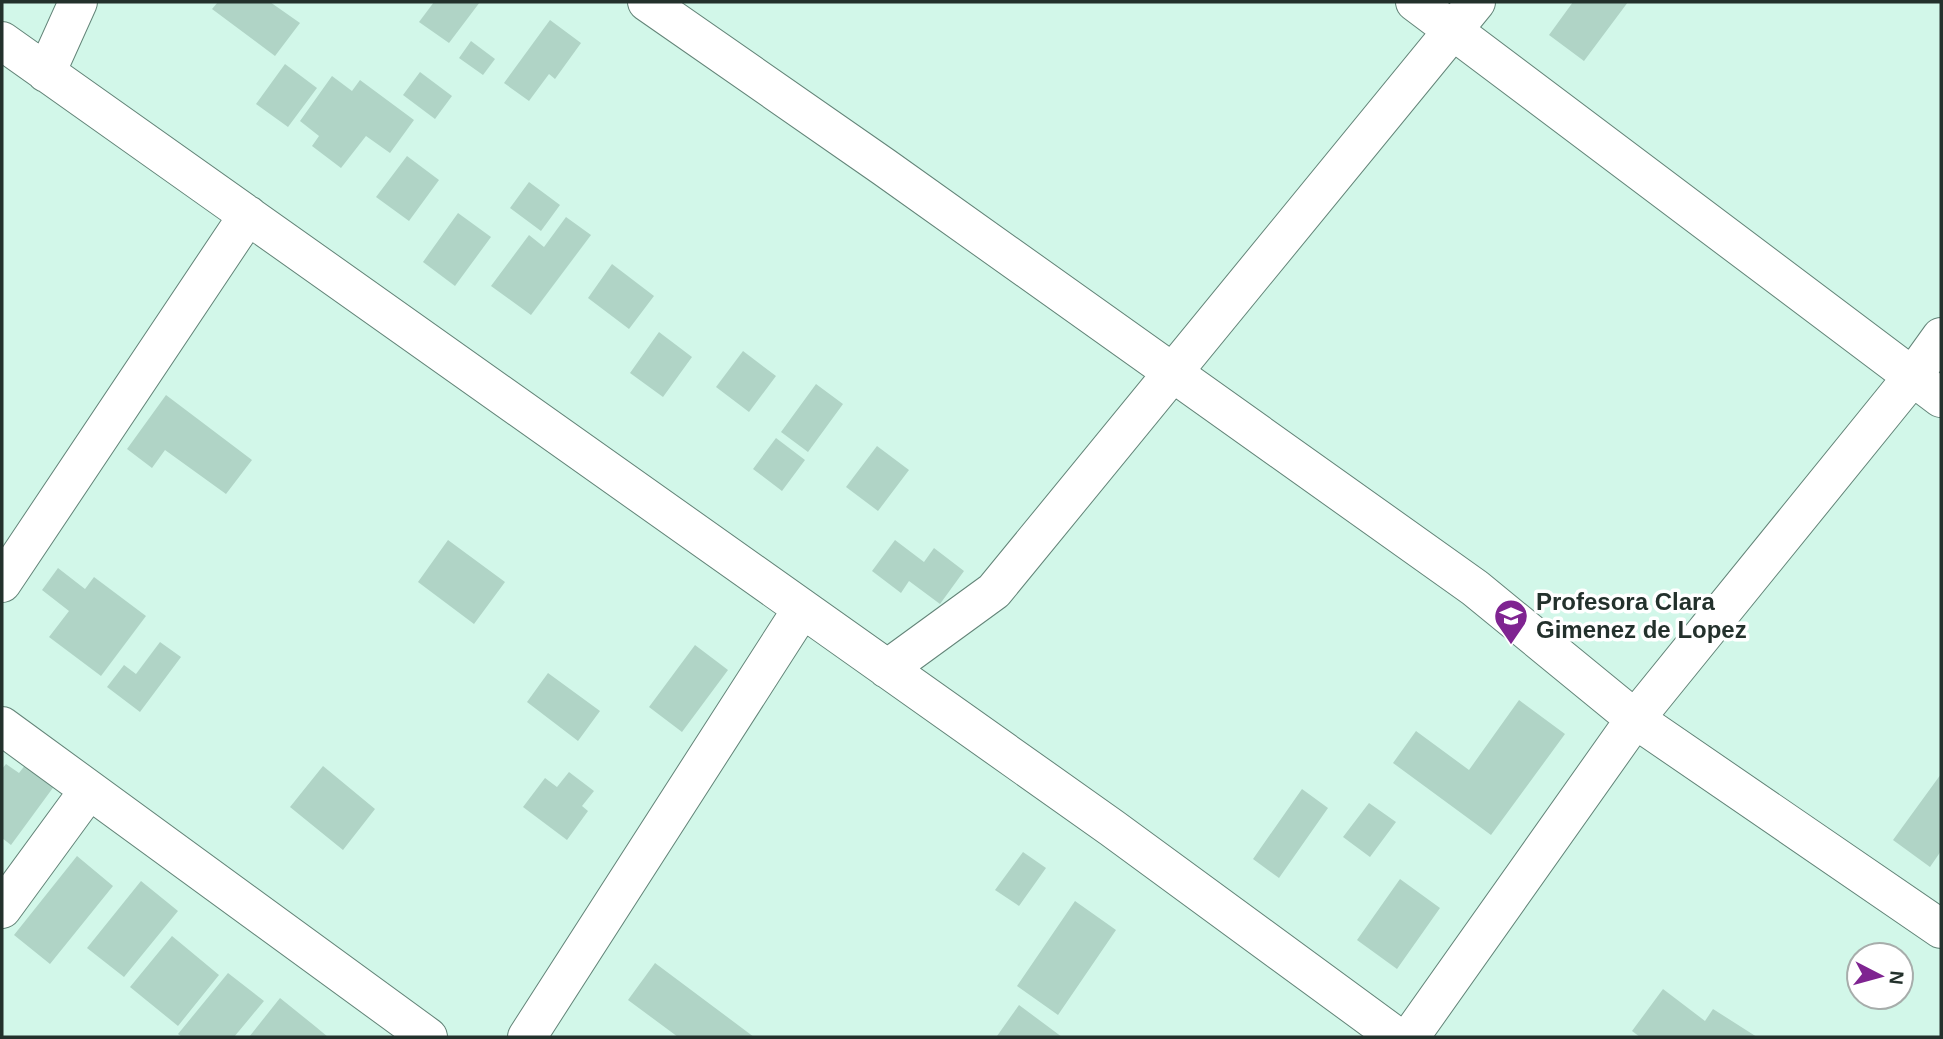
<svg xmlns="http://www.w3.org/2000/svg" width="1943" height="1039" font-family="Arial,sans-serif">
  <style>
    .building { fill: #b0d4c6 }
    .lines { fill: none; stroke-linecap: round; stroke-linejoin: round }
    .street-casing { stroke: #638478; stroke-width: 40 }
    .street { stroke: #fff; stroke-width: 38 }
    .labels { text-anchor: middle; stroke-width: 7; stroke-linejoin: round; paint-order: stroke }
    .poi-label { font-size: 24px; font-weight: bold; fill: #23312c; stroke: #fff; text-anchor: start }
  </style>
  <rect width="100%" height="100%" fill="#d2f7e9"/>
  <!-- building -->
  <path class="building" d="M218,2H270L300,23L275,56L212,9Z
    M434,2H480L449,43L419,22Z
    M1573,2H1628L1584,61L1549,35Z
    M550,20L581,43L555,79L549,74L529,101L504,83Z
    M471,41L495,59L483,75L459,58Z
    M285,64L317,88L288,127L256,104Z
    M420,72L452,96L435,119L403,95Z
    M332,76L352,91L360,80L414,120L390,153L366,136L341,168L312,146L319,136L300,121Z
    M407,156L439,180L409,221L376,197Z
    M529,182L560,205L541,231L510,208Z
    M458,213L491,237L455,286L423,262Z
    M566,217L591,235L531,315L491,286L529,235L544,247Z
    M612,264L654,296L629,329L588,298Z
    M659,332L692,357L663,397L630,373Z
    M743,351L776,376L749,412L716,387Z
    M816,384L843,404L808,452L781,432Z
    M166,395L252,460L226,494L165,450L152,468L127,449Z
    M776,438L805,460L782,491L753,469Z
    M877,446L909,470L878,511L846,487Z
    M448,540L505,582L474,624L418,582Z
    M895,540L924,562L934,548L964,571L940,604L909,581L901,593L872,571Z
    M58,568L85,589L94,577L146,616L101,676L49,637L69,611L42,590Z
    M160,642L181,657L140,712L107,687L124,665L136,674Z
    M695,645L728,670L682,732L649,707Z
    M548,673L600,711L578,741L527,702Z
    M1519,700L1565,734L1491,835L1393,763L1416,731L1469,770Z
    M6,764L19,773L26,764L55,785L11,845L2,838V769Z
    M323,766L375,809L343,850L290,807Z
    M569,772L594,791L582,806L588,811L567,840L523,807L545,778L557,787Z
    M1941,774V851L1930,867L1893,840Z
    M1302,789L1328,808L1279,878L1253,859Z
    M1369,803L1396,822L1370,857L1343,837Z
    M1023,852L1046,868L1019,906L995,890Z
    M77,856L113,886L50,964L14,935Z
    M1400,879L1440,908L1397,969L1357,940Z
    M141,881L178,911L124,977L87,948Z
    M1075,901L1116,930L1058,1015L1017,986Z
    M172,936L219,975L178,1026L130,987Z
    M655,963L754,1037H678L628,1000Z
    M228,973L264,1001L234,1037H182L178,1034Z
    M1663,989L1705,1021L1713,1009L1757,1037H1640L1632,1031Z
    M280,998L316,1027L328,1037H249Z
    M1019,1005L1062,1037L997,1036Z"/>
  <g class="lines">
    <!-- street casing -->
    <g class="street-casing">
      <path id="street" d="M647,2L884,167L1475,588L1635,719L1941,929
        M1415,2L1941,398
        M2,41L1112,828L1397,1037
        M46,73L78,2
        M2,583L248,215
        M887,669L994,591L1476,2
        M2,726L428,1037
        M2,909L89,790
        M527,1037L802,609
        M1410,1037L1635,719L1913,376L1941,337"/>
    </g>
    <!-- street -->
    <use href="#street" class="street"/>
  </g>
  <!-- icons -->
  <defs>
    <g id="school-pin" transform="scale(1.75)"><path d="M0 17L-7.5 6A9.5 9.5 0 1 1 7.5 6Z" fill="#7f2491" stroke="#fff"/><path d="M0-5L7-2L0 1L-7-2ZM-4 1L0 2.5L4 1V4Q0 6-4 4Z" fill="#fff"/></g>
  </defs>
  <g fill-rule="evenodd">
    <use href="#school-pin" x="1511" y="616"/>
  </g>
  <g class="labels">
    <!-- poi labels -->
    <g class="poi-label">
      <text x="1536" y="610">Profesora Clara<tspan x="1536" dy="28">Gimenez de Lopez</tspan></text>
    </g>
  </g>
  <!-- border -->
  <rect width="1943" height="1039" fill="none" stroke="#23312c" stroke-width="7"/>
  <!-- north arrow -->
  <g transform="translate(1880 976) rotate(96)"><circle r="33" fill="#ffffff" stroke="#a7adab" stroke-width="2"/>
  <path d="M0-5L12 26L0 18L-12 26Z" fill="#7f2491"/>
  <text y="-10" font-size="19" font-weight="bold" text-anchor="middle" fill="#23312c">N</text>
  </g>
</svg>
